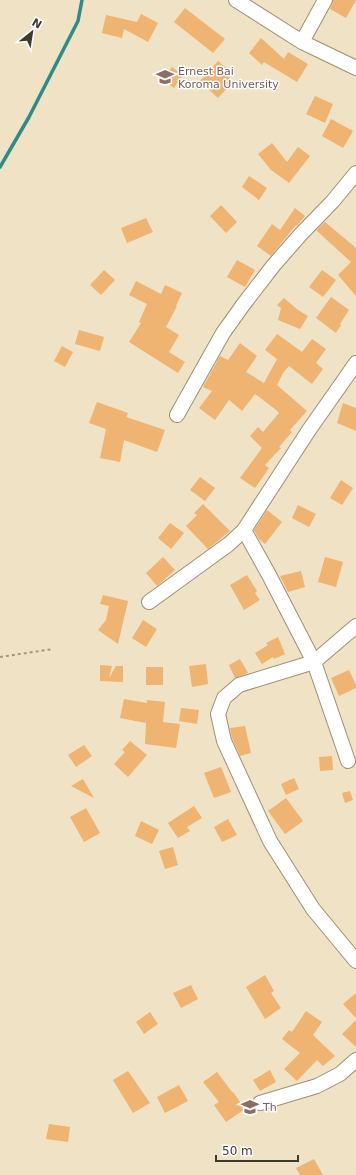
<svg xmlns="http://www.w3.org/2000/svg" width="356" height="1175" font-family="'DejaVu Sans',sans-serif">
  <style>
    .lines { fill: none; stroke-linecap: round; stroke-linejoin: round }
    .stream { stroke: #308a89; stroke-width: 3.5 }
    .building { fill: #efb372 }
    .minor-casing { stroke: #9e9075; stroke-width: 16 }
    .path { stroke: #a39882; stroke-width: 2; stroke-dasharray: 3 3; stroke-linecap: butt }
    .minor { stroke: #fff; stroke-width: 14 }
    .labels { text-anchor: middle; stroke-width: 3; stroke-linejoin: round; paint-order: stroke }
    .education-label { font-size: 11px; fill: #785e54; stroke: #fff; text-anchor: start }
  </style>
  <rect width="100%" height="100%" fill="#f0e2c4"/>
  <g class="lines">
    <!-- stream -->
    <path class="stream" d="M0,167L29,117L78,21L82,0"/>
  </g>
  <!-- building -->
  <path class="building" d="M333,0H356L346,18L330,9Z
    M185,8L225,39L213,53L174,22Z
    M141,14L158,23L148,42L124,29L122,38L102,33L106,15L137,22Z
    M261,38L284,59L288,52L308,64L297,82L264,62L262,65L249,53Z
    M218,61L233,74L227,81L230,85L218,98L200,81Z
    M172,67L183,75L174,88L162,79Z
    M315,96L333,104L325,123L306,114Z
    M331,119L353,131L343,148L322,136Z
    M272,143L287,162L298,147L310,156L289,183L271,170L258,154Z
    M249,176L267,188L259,200L242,187Z
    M221,205L237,222L226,233L210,216Z
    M295,208L305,216L297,226L296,225L271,256L257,246L272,224L280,230Z
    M146,218L153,232L127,243L121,228Z
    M325,222L356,248V296L338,275L351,262L316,230Z
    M237,260L255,270L245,287L227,277Z
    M104,270L115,280L101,295L90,285Z
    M322,270L336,280L323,297L309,287Z
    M136,281L161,294L165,285L182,293L176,306H177L166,327L179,335L169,352L185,362L178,373L129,342L141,323L139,322L147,304L129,295Z
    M331,297L349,310L340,324L341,325L336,333L316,318Z
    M284,298L298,310L308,316L300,329L278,320L281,308L277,305Z
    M79,330L104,337L100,351L75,344Z
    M277,334L302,352L312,339L326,349L316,363L323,369L312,384L289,366L283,373L277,385L307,411L290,430L292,432L279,447L281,448L265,465L269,468L255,488L240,478L262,448L250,436L258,427L263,432L279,413L275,409L255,394L242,411L229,400L215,420L199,408L212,391L203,387L220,356L228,360L240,343L257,356L246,372L264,383L277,359L265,350Z
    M62,346L73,352L65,367L54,361Z
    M97,402L128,413L126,417L165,430L157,452L124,440L120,462L100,458L106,429L89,423Z
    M343,403L356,408V431L337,423Z
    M200,477L215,488L205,501L190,490Z
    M341,480L353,488L342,505L330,498Z
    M203,504L230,531L208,549L186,526L197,515L194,513Z
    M298,505L316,514L309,527L292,518Z
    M267,510L282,522L265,544L259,539L254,530Z
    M170,523L184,533L171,549L158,538Z
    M163,557L175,570L157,586L146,573Z
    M325,557L343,562L336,587L318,582Z
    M301,571L305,587L288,592L280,576Z
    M247,575L257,591L255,593L260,600L244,610L230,585Z
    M103,595L128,601L118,644L98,630L106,620L109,606L100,604Z
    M143,620L157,629L146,647L132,638Z
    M278,637L285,654L274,659L273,657L262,664L255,653L268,645L266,643Z
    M240,659L248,673L235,678L229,665Z
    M206,664L208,684L192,687L189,666Z
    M100,665L112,666L109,678L116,666H123V682L100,681Z
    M146,667H163V685H146Z
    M349,670L356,685V688L339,696L331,678Z
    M124,699L147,703V700L165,702L163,722L180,724L176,748L145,744L146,723L120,718Z
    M181,708L199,710L197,724L179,721Z
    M245,726L251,753L240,756L232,738L230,728Z
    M130,741L147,755L128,777L114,764L125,752L122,750Z
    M84,745L92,756L76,767L68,755Z
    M332,756L333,770L320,771L319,757Z
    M221,767L231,792L214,798L204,773Z
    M294,778L299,789L286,795L281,784Z
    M83,779L94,798L71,786Z
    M350,791L353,800L345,803L342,793Z
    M286,798L303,821L285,834L268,811Z
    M194,806L202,818L187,827L190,831L178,838L168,823Z
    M86,808L100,833L84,842L70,817Z
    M228,819L237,835L222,842L214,827Z
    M141,821L159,830L152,844L135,836Z
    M173,847L178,865L165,869L159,851Z
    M265,975L274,991L271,993L281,1008L265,1019L246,987Z
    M191,985L198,999L181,1008L173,993Z
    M356,993V1018L343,1004Z
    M306,1011L322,1022L313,1035L335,1056L323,1066L317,1060L297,1081L284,1069L300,1053L282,1039L289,1030L292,1032Z
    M150,1012L158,1024L144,1034L136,1022Z
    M356,1020V1047L342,1034Z
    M270,1070L276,1082L260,1091L253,1080Z
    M128,1071L150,1103L133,1113L113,1080Z
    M217,1072L232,1092H233L245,1109L226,1122L214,1105L219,1102L203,1082Z
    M179,1085L188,1101L165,1113L157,1097Z
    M49,1124L70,1127L68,1142L46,1139Z
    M314,1159L323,1175H300L296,1168Z"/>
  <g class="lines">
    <!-- minor casing -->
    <g class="minor-casing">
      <path id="minor" d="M236,0L302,42L356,68
        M302,42L325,0
        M177,415L223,333L243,305L273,266L301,234L333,201L356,173
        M244,530L269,575L314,662L348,761
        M149,602L229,544L244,530L309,430L356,363
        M356,626L314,662L239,685L224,698L218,714L224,741L270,841L313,909L356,961
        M260,1103L317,1086L340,1074L356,1060"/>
    </g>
    <!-- path -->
    <path class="path" d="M0,657L53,649"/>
    <!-- minor -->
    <use href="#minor" class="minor"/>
  </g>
  <!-- icons -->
  <defs>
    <g id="university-bare" transform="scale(1.38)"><path d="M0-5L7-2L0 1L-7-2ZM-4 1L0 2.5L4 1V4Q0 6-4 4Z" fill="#8d6e63" stroke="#fff" stroke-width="2.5" paint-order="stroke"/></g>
    <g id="school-bare" transform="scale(1.38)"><path d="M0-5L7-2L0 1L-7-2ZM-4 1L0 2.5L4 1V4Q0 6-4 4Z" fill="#8d6e63" stroke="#fff" stroke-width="2.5" paint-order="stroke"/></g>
  </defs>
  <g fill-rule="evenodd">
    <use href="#university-bare" x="165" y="77"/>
    <use href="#school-bare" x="250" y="1107"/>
  </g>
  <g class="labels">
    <!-- education labels -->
    <g class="education-label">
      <text x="178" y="75">Ernest Bai<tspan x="178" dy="13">Koroma University</tspan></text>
      <text x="263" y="1111">Th</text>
    </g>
  </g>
  <!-- north arrow -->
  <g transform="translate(32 32) rotate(30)" stroke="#ffffff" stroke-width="3" paint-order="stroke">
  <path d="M0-3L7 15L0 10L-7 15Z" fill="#403a2e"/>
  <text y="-6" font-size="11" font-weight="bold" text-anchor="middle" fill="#403a2e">N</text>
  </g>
  <!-- scale -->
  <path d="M216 1155v6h82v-6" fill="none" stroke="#403a2e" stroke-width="2"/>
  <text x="222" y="1155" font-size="12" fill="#403a2e" stroke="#ffffff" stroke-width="3" paint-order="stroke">50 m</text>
</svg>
